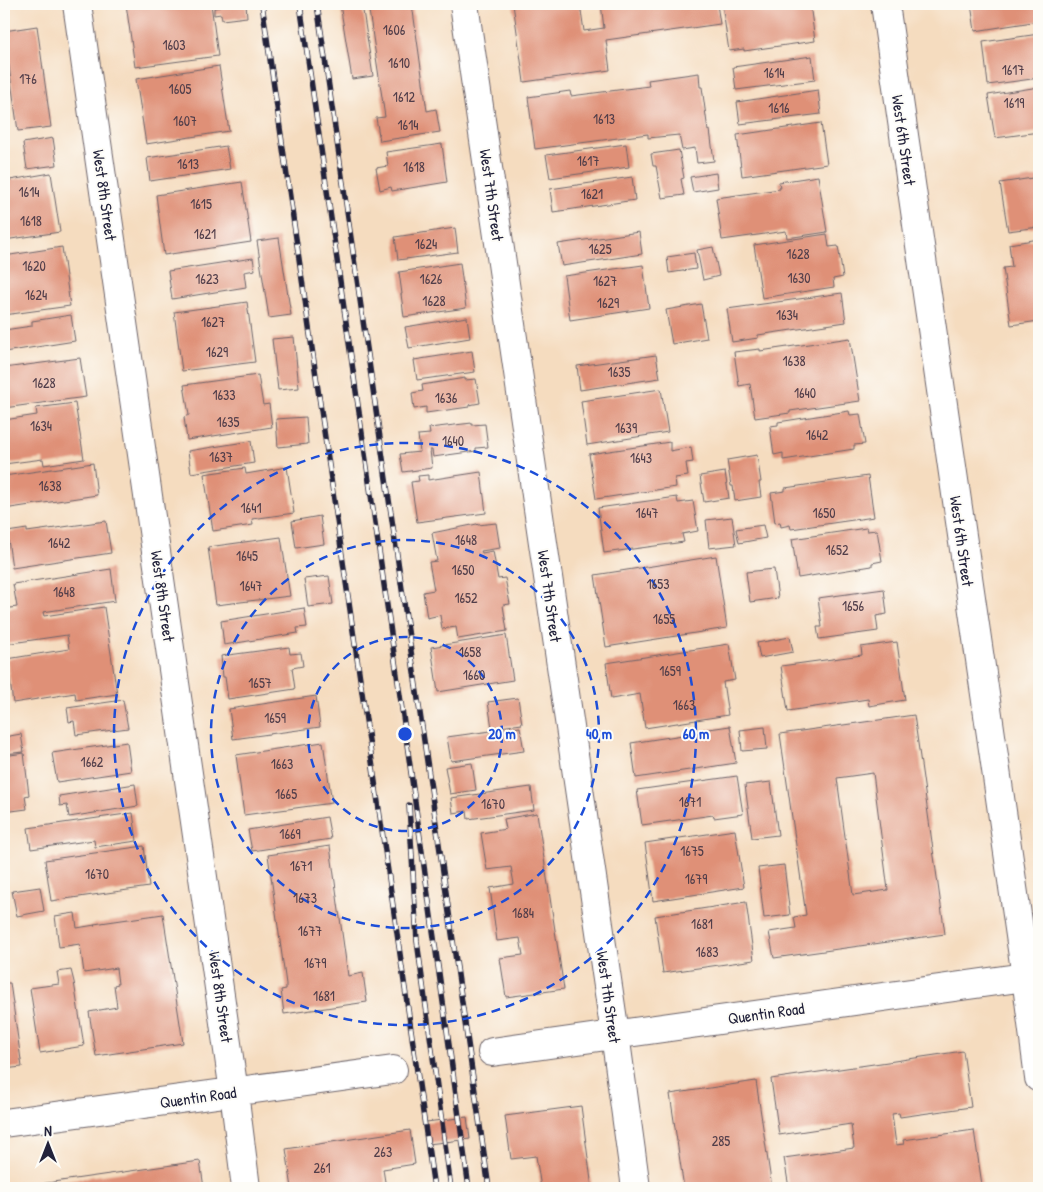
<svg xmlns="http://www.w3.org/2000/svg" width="1043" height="1192" font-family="'Patrick Hand',sans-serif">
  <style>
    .building { fill: #df9077; fill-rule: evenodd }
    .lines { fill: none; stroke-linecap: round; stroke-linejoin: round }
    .street-casing { stroke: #6c6369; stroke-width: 30 }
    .street { stroke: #fff; stroke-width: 28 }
    .rail-casing { stroke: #22223b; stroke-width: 5.5 }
    .rail { stroke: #fdfcf7; stroke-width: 4; stroke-dasharray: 11; stroke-linecap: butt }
    .ring { fill: none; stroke: #1d4ed8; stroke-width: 2.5; stroke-dasharray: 9 6 }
    .labels { text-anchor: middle; stroke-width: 4; stroke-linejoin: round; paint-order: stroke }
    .number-label { font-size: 14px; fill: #513e4a }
    .street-label { font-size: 16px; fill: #22223b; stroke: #fdfcf7 }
    .centre { fill: #1d4ed8; stroke: #fdfcf7; stroke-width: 2.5 }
    .ring-label { font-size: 15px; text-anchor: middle; font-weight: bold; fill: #1d4ed8; stroke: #fdfcf7; stroke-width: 4; stroke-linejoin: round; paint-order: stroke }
  </style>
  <rect width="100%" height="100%" fill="#fdfcf7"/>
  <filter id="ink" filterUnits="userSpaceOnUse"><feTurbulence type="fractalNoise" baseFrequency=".02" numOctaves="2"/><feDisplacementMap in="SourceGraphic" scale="10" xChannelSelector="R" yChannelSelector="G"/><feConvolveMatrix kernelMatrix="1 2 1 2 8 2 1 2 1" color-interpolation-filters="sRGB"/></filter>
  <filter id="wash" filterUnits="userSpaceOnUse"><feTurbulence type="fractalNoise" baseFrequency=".0096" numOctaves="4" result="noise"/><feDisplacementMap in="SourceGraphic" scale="20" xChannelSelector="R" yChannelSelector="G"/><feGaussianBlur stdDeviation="1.12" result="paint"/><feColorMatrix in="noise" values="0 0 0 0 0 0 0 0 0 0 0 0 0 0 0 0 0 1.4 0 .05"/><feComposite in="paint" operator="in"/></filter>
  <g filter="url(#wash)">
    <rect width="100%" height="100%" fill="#f5dcbf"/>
    <g id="blocks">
      <!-- building -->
      <path class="building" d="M126,4H211L218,56L135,67Z
        M220,4H246L247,17L222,20L221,14L214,15V8L221,7Z
        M340,4H362L373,76L352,79Z
        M368,4H412L427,111L436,109L440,132L380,141L376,118L385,117Z
        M513,4H580L584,31L604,28L601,4H717L720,24L606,40L610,70L524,82Z
        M722,4H810L815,41L744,51V49L729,51Z
        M971,4H1039V21L975,31Z
        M37,26L51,127L18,131L4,31Z
        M1039,34V78L988,85L983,42Z
        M812,56L815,80L736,90L733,67Z
        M219,66L229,131L146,144L136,79Z
        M699,73L700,87H702L708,131L710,130L714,161L697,163L695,148L682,150L679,135L648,138V134L535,149L528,97L570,91L571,96L649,86L648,80Z
        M1039,87V132L995,138L988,95Z
        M818,90L821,114L740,124L737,102Z
        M821,123L827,164L742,176L737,135Z
        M53,138L57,165L27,169L23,143Z
        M442,144L447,182L392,191L391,187L380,190L376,168L388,166L386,152Z
        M626,144L629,167L550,178L546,155Z
        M226,146L230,169L150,181L147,158Z
        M679,150L684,178L681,179L684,195L662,198L656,166H653L651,154Z
        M51,173L60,232L4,240V181Z
        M716,173L718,188L693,192L690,177Z
        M818,176L827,232L787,238L786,231L722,240L716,198L780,189L779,182Z
        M632,177L635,200L553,212L550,189Z
        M1039,177V227L1008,231L1000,183Z
        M242,182L251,242L164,255L156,195Z
        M455,228L458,252L398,260L395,237Z
        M639,232L642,254L562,266L558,244Z
        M827,234L829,247L838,246L843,277L833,279L834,287L762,298L754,245Z
        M279,238L291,315L269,318L257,241Z
        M1039,239V321L1011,325L1003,268L1012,267L1009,244Z
        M62,247L70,306L4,315V256Z
        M713,247L719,276L703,280L697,250Z
        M694,253L696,269L669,273L667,257Z
        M253,258L255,270L244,272L246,287L172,299L168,271Z
        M460,263L466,308L404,317L401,294H402L399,272Z
        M643,265L649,308L570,320L564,276Z
        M842,293L846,322L758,335V338L732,342L727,309Z
        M247,302L255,362L182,371L174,312Z
        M701,304L707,338L672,344L666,310Z
        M71,315L75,341L4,352V330L32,326V321Z
        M467,317L470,338L409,348L405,327Z
        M294,337L299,388L278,390L272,339Z
        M850,338L860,401L790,411V413L755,418L750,384L739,386L734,352L760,349V351Z
        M472,351L475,372L417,380L414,360Z
        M656,355L660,378L580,390L577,366Z
        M80,358L86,397L4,408V368Z
        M258,375L263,405L269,404L272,427L187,440L184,417L189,415L184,385Z
        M465,378V380L476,379L480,403L469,405V407L426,413V407L414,409L412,393L423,391L422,385Z
        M661,389L668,432L587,445L581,401Z
        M75,403L84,459L44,465L43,459L4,464V420L37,415L36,408Z
        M849,411L850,415L860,414L865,444L854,445V449L783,460V453L774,455L770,426L778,425V422Z
        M1039,413V426H1038L1036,414Z
        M306,417L308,444L278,447L276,419Z
        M472,423V425L485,424L488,447L476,448V451L433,457L432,450H430L432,468L403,472L400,454L420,452L418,435L430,434L429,428Z
        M251,441L254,463L191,473L188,451Z
        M670,442V451L691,447L693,462L686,463L688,476L675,478L676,487L596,499L589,454Z
        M757,455L761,482H759L761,497L735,501L733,486H731L727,460Z
        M93,463L97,495L4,509V476Z
        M287,467L294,513L252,519L253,525L213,531L204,474L245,468L246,474Z
        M481,472L486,513L417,522L411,482L419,481L418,476L428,475V480Z
        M725,472L729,498L704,502L700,476Z
        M868,476L874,517L791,529L790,525L781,527L780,522L775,523L771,493L785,491V488Z
        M677,497L678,503L693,501L698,531L682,534L684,542L604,553L598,508Z
        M320,516L324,544L296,548L292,521Z
        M732,517L736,545L709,548L706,520Z
        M106,521L111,553L12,568L7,532L27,529V532Z
        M496,523L500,548L481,551L482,553L493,551L498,579L505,578L510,604L503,605L507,631L458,639L456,627L442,629L440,615L427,618L423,592L434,590L429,562L437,561L432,533L477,524L478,525Z
        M763,525L766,538L739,543L736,529Z
        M866,528L867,531L877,530L882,561L872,563V566L798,578L792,539Z
        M281,537L290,596L216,605L208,547Z
        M716,556L727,628L606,647L595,575Z
        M111,569L115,601L43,612L44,616L104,607L117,694L76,700L75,693L13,703L7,659L69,649L67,635L5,644L4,609L17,607L13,584Z
        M774,569L778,598L750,602L746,572Z
        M329,576L333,604L308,607L304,579Z
        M884,589L887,614L876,616L878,631L819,639L817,627H822L818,598Z
        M304,608L307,627L297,628L298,633L224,645L221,621Z
        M506,635L513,680L438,692L431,647Z
        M790,637L793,652L760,658L757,643Z
        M897,642L905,700L869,706L868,699L788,711L781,666L862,655L861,647Z
        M729,644L735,680L723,682L728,715L645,728L640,694L611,699L606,663Z
        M289,647L290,654L301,653L303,666L292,668L295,689L228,699L225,677H223L221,656Z
        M316,696L320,727L233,739L229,709Z
        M518,698L522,724L492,728L488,702Z
        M123,700L128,728L76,735L74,721L69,722L67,708Z
        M914,715L945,934L774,958L769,932L796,928L794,917L806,915L780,734ZM873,773L888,890L853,895L837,778Z
        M730,726L736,763L636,778L631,743L702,732V730Z
        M520,727L524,751L451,761L447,737Z
        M765,727L767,749L742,751L740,730Z
        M21,734L24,752L4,754V737Z
        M127,742L131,771L57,782L52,753Z
        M323,742L332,803L244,815L236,755Z
        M24,753L29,795L25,796L27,809L4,812V756Z
        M472,763L476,790L450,794L445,767Z
        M737,776L743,814L714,818L713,815L642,825L637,790Z
        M771,782L778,835L752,838L745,785Z
        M135,784L138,806L69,817L67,805L60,806L59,796Z
        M531,787L534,810L468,819L467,811L453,813L451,798Z
        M133,813L137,841L95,847L94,840L31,849L28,828Z
        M537,813L564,989L506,997L500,958L523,955L520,938L497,941L490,888L514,884L511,867L487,870L481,833L506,829L504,819Z
        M327,817L331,839L252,851L248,830Z
        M735,830L744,887L653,901L645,843Z
        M144,846L149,887L51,901L45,860Z
        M330,846L348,976L363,973L367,1002L284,1014L281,990L286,989V984L268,855Z
        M784,865L790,915L764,918L758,868Z
        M40,887L44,911L17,916L12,891Z
        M746,902L754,960L663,973L655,916Z
        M75,913L77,928L95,925L94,924L163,914L183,1043L96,1056L89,1012L117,1007L114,985L118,984L116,968L84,973L80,944L59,947L55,916Z
        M71,970L74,982L84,1046L40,1053L30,988L59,984L57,972Z
        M4,983H10L22,1067L4,1069Z
        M963,1051L971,1107L900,1117L899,1113L892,1114L896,1145L904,1144L903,1140L974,1130L982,1185L958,1188H789L784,1158L854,1148L851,1124L779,1135L771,1079Z
        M756,1081L772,1188H684L670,1094Z
        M581,1106L592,1188H541L536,1156L511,1159L505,1116Z
        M467,1117L470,1139L428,1144L426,1122Z
        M410,1130L415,1164L383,1169L386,1188H292L286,1149Z
        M200,1161L204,1188H19V1187Z"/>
    </g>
  </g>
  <g filter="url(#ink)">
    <use href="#blocks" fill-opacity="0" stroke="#6c6369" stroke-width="1"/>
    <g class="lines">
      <!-- street casing -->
      <g class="street-casing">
        <path id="street" d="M77,4L234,1092L246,1188
          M464,4L615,1034L636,1188
          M885,4L1026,977L1039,1078
          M492,1052L1039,975
          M4,1123L393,1070"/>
      </g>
      <!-- street -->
      <use href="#street" class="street"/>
      <!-- rail casing -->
      <g class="rail-casing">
        <path id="rail" d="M262,4L434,1188
          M300,4L405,730L469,1188
          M317,4L489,1188
          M409,805L417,941L451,1188"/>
      </g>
      <!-- rail -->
      <use href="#rail" class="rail"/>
    </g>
  </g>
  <!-- distance rings -->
  <g class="ring">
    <circle cx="405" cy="734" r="97"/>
    <circle cx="405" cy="734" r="194"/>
    <circle cx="405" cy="734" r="291"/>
  </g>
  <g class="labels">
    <!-- number labels -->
    <g class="number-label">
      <text x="394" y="35">1606</text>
      <text x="174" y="50">1603</text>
      <text x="399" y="68">1610</text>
      <text x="1013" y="75">1617</text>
      <text x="774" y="78">1614</text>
      <text x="28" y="84">176</text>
      <text x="180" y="94">1605</text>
      <text x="404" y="102">1612</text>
      <text x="1014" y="108">1619</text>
      <text x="779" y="113">1616</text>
      <text x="604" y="124">1613</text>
      <text x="185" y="126">1607</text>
      <text x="408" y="130">1614</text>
      <text x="588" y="166">1617</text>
      <text x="188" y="169">1613</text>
      <text x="414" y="172">1618</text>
      <text x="29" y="197">1614</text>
      <text x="592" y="199">1621</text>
      <text x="201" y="209">1615</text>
      <text x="31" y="226">1618</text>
      <text x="205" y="239">1621</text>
      <text x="426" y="249">1624</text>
      <text x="600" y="254">1625</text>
      <text x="798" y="259">1628</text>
      <text x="34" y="271">1620</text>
      <text x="799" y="283">1630</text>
      <text x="207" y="284">1623</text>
      <text x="431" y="284">1626</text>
      <text x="605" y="286">1627</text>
      <text x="36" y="300">1624</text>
      <text x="434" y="306">1628</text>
      <text x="608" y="308">1629</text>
      <text x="787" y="320">1634</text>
      <text x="213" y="327">1627</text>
      <text x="217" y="357">1629</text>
      <text x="794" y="366">1638</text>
      <text x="619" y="377">1635</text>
      <text x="44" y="388">1628</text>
      <text x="805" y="398">1640</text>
      <text x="224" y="400">1633</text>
      <text x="446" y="403">1636</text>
      <text x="228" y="427">1635</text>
      <text x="41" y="431">1634</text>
      <text x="626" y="433">1639</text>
      <text x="817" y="440">1642</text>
      <text x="453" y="446">1640</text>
      <text x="221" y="462">1637</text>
      <text x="641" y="463">1643</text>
      <text x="50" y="491">1638</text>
      <text x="251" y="513">1641</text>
      <text x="647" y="518">1647</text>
      <text x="824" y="518">1650</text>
      <text x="466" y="545">1648</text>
      <text x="59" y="548">1642</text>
      <text x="837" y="555">1652</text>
      <text x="247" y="561">1645</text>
      <text x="463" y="575">1650</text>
      <text x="658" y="589">1653</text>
      <text x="251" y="591">1647</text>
      <text x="64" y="597">1648</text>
      <text x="466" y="603">1652</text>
      <text x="853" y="611">1656</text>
      <text x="664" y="624">1655</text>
      <text x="470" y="657">1658</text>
      <text x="670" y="676">1659</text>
      <text x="474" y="680">1660</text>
      <text x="260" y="688">1657</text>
      <text x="684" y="710">1663</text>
      <text x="275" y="723">1659</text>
      <text x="92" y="767">1662</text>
      <text x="282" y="769">1663</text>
      <text x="286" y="799">1665</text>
      <text x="690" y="807">1671</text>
      <text x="493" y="809">1670</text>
      <text x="290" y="839">1669</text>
      <text x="692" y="856">1675</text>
      <text x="301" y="871">1671</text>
      <text x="97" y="879">1670</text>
      <text x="696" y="884">1679</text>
      <text x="305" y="903">1673</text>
      <text x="523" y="918">1684</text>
      <text x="702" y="929">1681</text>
      <text x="310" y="936">1677</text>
      <text x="707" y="957">1683</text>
      <text x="315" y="968">1679</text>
      <text x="324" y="1001">1681</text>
      <text x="721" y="1146">285</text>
      <text x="383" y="1157">263</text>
      <text x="322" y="1173">261</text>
    </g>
    <!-- street labels -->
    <g class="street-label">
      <text transform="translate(904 140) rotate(82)" y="6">West 6th Street</text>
      <text transform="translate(105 195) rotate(82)" y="6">West 8th Street</text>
      <text transform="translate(492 195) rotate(82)" y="6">West 7th Street</text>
      <text transform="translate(962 541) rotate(82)" y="6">West 6th Street</text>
      <text transform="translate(163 596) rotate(82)" y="6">West 8th Street</text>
      <text transform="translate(550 596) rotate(82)" y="6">West 7th Street</text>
      <text transform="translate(221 997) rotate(82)" y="6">West 8th Street</text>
      <text transform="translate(609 997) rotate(82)" y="6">West 7th Street</text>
      <text transform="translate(766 1013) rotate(-8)" y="6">Quentin Road</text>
      <text transform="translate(198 1097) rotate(-8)" y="6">Quentin Road</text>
    </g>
  </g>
  <circle cx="405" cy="734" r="8" class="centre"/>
  <g class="ring-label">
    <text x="502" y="739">20 m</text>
    <text x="599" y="739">40 m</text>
    <text x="696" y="739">60 m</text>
  </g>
  <!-- margin -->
  <rect width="1043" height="1192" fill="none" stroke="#fdfcf7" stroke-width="20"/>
  <!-- north arrow -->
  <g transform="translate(48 1144)" stroke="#fdfcf7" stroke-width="4" paint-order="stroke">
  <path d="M0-4L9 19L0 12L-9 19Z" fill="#22223b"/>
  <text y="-8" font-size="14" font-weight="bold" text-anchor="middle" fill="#22223b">N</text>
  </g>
</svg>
